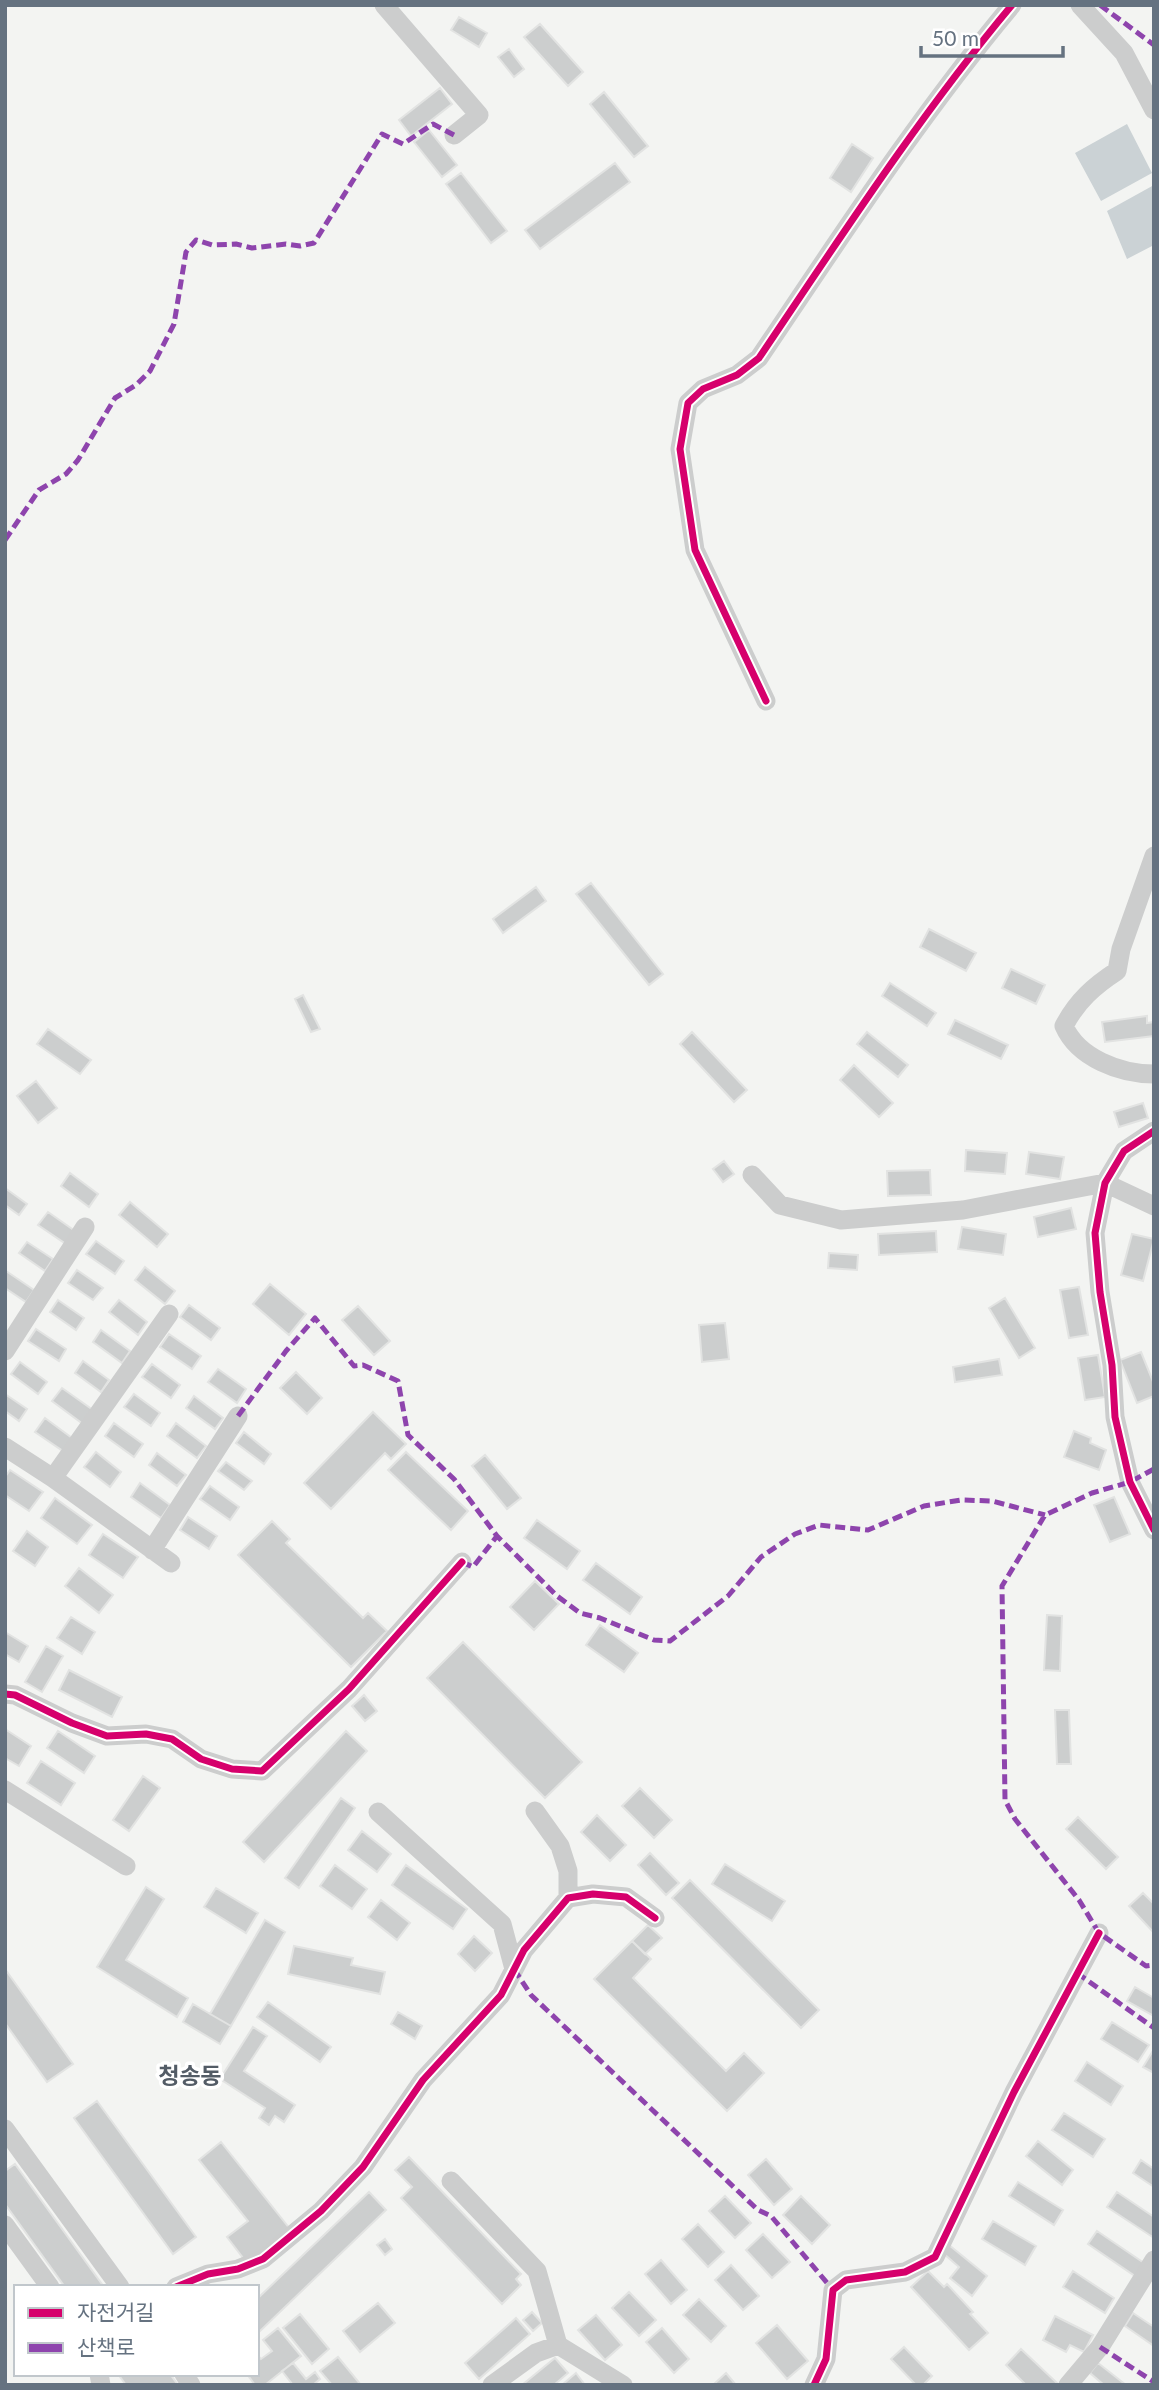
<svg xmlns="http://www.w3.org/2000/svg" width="1159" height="2390" font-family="Lato,'Noto Sans KR',sans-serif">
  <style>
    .water { fill: #cbd2d5 }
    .building { fill: #cccece; stroke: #e2e3e2; stroke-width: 2 }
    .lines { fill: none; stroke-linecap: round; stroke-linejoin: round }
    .minor { stroke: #cccdcd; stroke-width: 19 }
    .quiet { stroke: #8e44ad; stroke-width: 5; stroke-dasharray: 10 5; stroke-linecap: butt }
    .cycleway-casing { stroke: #fff; stroke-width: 11 }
    .cycleway { stroke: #d6006c; stroke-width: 7 }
    .labels { text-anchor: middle; stroke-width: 7; stroke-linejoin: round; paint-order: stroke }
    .quarter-label { font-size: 23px; font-weight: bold; fill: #535c66; stroke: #fff }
  </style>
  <rect width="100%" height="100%" fill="#f3f4f2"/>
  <!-- water -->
  <path class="water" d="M1127,124L1152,173L1101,201L1075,153Z
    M1154,185V245L1127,259L1107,211Z"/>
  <!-- building -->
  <path class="building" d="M459,17L487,33L479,47L451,30Z
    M540,24L583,72L568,86L524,37Z
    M509,49L524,69L514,77L498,57Z
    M440,88L452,104L411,136L399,120Z
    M604,92L648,146L634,157L590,104Z
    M429,130L457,165L442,177L414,142Z
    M852,144L873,158L851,192L830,178Z
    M615,163L630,182L540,249L525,230Z
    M461,173L507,231L491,243L446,184Z
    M591,883L663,974L649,985L576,894Z
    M536,887L546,901L503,933L493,919Z
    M929,929L976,953L966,971L920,947Z
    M1011,969L1045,985L1036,1004L1002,988Z
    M890,983L936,1013L927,1026L882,996Z
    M303,995L320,1029L311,1032L295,999Z
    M1147,1016V1023L1154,1022V1036L1105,1042L1102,1022Z
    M955,1020L1008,1045L1001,1059L948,1034Z
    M48,1029L91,1060L80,1074L37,1044Z
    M692,1032L747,1090L734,1102L680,1044Z
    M867,1032L908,1065L898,1077L857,1044Z
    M854,1065L893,1103L879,1117L840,1080Z
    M36,1081L57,1108L38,1123L17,1096Z
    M1143,1103L1148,1118L1119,1127L1114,1112Z
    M966,1150L1007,1153L1005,1174L965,1171Z
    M1029,1152L1064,1157L1060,1179L1026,1174Z
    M724,1161L734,1174L723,1182L713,1169Z
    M930,1170L931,1195L888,1196L887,1171Z
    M70,1173L98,1194L89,1207L61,1186Z
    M5,1188L27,1204L19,1215L5,1205Z
    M130,1202L168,1234L157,1247L119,1215Z
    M1071,1208L1076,1229L1038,1237L1034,1217Z
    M48,1212L75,1231L66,1244L38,1225Z
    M962,1227L1006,1234L1003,1255L958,1249Z
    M936,1231L937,1252L879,1255L878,1234Z
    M1132,1234L1154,1239L1143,1281L1121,1275Z
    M96,1241L124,1261L115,1274L86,1254Z
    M27,1242L53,1259L45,1271L19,1253Z
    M829,1253L858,1255L857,1270L828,1268Z
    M145,1267L175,1291L165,1304L135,1280Z
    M77,1270L103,1288L93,1300L68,1283Z
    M6,1271L34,1290L26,1302L5,1288Z
    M270,1284L306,1314L289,1335L253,1304Z
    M1079,1287L1088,1335L1069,1338L1060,1290Z
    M1005,1298L1035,1348L1019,1358L989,1308Z
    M58,1300L84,1318L76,1330L50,1312Z
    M119,1300L147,1322L138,1335L109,1312Z
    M189,1305L220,1328L211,1340L180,1317Z
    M358,1306L390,1341L374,1355L342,1320Z
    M725,1323L729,1359L702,1362L699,1325Z
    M36,1329L66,1349L59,1361L28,1341Z
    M101,1330L130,1351L122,1363L93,1342Z
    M169,1334L201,1356L192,1369L160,1347Z
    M1141,1352L1154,1384V1396L1137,1403L1120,1360Z
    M1098,1355L1105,1397L1085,1400L1078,1358Z
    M999,1359L1002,1375L955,1382L953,1367Z
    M83,1361L109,1380L101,1392L75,1373Z
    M20,1362L47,1382L38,1394L11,1374Z
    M152,1364L180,1385L171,1398L142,1377Z
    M218,1369L246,1389L237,1403L208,1382Z
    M296,1372L322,1398L307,1414L280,1388Z
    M62,1388L93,1410L83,1424L52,1401Z
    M5,1394L27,1409L19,1421L5,1411Z
    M134,1394L160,1413L151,1426L124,1407Z
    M194,1396L223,1418L215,1429L186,1408Z
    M373,1412L406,1444L391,1459L385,1453L331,1509L304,1483Z
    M45,1418L72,1438L63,1451L35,1432Z
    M114,1423L143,1444L134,1457L105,1436Z
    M176,1423L206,1446L197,1458L167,1436Z
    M1074,1431L1091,1438L1090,1443L1106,1450L1099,1470L1064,1457Z
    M244,1432L271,1454L264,1464L236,1443Z
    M96,1452L121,1472L110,1487L84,1467Z
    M406,1452L468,1511L451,1530L388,1470Z
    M157,1453L186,1475L177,1486L149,1465Z
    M485,1455L521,1498L507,1509L472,1466Z
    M226,1462L252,1481L244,1490L218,1471Z
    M10,1470L43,1492L29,1511L5,1495V1477Z
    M140,1483L170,1505L161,1518L131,1497Z
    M210,1486L239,1507L230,1520L200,1499Z
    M1114,1497L1130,1534L1110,1542L1094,1505Z
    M55,1498L92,1525L77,1544L41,1518Z
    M188,1517L217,1536L209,1549L180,1530Z
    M537,1520L580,1551L567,1569L524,1538Z
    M272,1521L290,1539L286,1543L363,1618L368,1613L387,1631L351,1667L238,1555Z
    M27,1531L48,1547L35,1566L13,1551Z
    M103,1534L138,1557L123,1578L89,1555Z
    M596,1563L642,1597L630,1614L583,1580Z
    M79,1568L113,1595L99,1613L65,1586Z
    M535,1581L559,1604L534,1630L510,1607Z
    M1047,1615L1062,1616L1060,1671L1044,1670Z
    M71,1617L95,1632L82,1654L57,1638Z
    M600,1625L638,1653L624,1672L586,1645Z
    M5,1632L28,1646L19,1662L5,1654Z
    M463,1642L582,1762L545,1798L427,1678Z
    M46,1646L63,1656L42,1692L25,1682Z
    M69,1670L122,1697L112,1717L59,1690Z
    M364,1695L377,1711L365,1721L352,1706Z
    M1055,1710H1069L1071,1764H1057Z
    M5,1729L31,1746L19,1766L5,1758Z
    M58,1731L95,1756L84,1773L47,1748Z
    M346,1731L367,1751L264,1862L243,1842Z
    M41,1761L75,1783L61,1805L27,1783Z
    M143,1776L160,1788L129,1831L113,1820Z
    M640,1788L672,1820L654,1838L622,1806Z
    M341,1798L355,1808L299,1888L285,1878Z
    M597,1815L626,1845L610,1861L581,1832Z
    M1078,1817L1118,1857L1106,1869L1066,1829Z
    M362,1831L391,1854L377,1872L348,1850Z
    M650,1853L679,1883L666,1895L638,1865Z
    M725,1864L785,1901L772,1921L712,1884Z
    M335,1865L367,1889L352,1909L320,1886Z
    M406,1865L467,1909L453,1929L392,1885Z
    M690,1880L819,2010L801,2028L672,1898Z
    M146,1887L164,1899L126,1960L188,1998L177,2017L97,1967Z
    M216,1888L258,1913L246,1933L204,1907Z
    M1143,1893L1154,1904V1933L1129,1906Z
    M381,1900L410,1923L397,1940L368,1917Z
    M265,1920L285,1932L231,2026L210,2014Z
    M648,1925L662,1938L645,1954L632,1941Z
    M474,1936L492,1953L475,1971L458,1954Z
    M632,1941L651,1959L633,1978L726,2071L744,2053L764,2073L727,2111L594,1979Z
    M294,1946L353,1958L351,1965L385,1972L380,1994L288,1974Z
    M5,1969L73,2064L47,2082L5,2023Z
    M1135,1987L1154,1998V2016L1127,2001Z
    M268,2002L331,2047L320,2062L257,2017Z
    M193,2004L231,2026L220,2044L183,2022Z
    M398,2012L422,2026L415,2039L391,2024Z
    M1112,2022L1149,2045L1138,2062L1101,2039Z
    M253,2027L267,2036L244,2071L295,2105L284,2122L275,2116L269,2125L259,2118L265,2108L220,2079Z
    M1154,2049V2073L1143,2067Z
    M1087,2062L1123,2086L1111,2105L1075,2081Z
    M97,2101L196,2237L173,2254L74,2118Z
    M1064,2113L1105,2139L1093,2157L1052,2130Z
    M1038,2141L1073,2170L1062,2185L1026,2156Z
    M221,2142L290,2229L247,2263L227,2237L248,2221L199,2160Z
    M409,2157L521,2274L516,2279L521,2285L502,2304L401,2198L412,2187L395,2170Z
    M766,2159L792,2189L774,2205L748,2175Z
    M1141,2160L1154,2169V2187L1133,2173Z
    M15,2164L104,2287H65L5,2204V2171Z
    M1018,2182L1063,2210L1054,2225L1009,2196Z
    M369,2192L386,2210L258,2333L257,2299Z
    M1117,2192L1154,2217V2238L1107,2207Z
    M725,2196L751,2223L735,2238L709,2211Z
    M801,2196L830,2225L812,2244L783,2215Z
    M993,2221L1036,2246L1025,2265L982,2239Z
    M698,2224L724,2252L708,2267L682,2239Z
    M1097,2231L1144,2263L1135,2276L1088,2244Z
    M763,2234L790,2262L772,2278L746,2250Z
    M385,2239L392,2249L385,2255L377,2245Z
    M949,2245L987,2276L972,2296L950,2278L959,2267L943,2253Z
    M661,2260L687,2290L671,2304L645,2274Z
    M731,2265L759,2296L743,2310L715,2280Z
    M928,2271L944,2287L947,2284L973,2312L970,2314L988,2333L969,2350L911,2287Z
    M1073,2271L1114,2298L1105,2313L1063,2287Z
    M629,2292L656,2320L639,2336L612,2308Z
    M699,2299L726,2326L711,2342L683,2315Z
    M378,2303L395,2323L360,2352L343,2331Z
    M532,2312L542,2323L533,2331L523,2320Z
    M1133,2313L1154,2327V2346L1125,2326Z
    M300,2314L329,2349L312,2364L283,2328Z
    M596,2315L622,2345L605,2360L578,2330Z
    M1055,2316L1093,2335L1084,2352L1070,2345L1066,2352L1043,2340Z
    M516,2318L530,2334L479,2379L465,2363Z
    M777,2325L808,2361L787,2379L756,2343Z
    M278,2328L301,2356L265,2385H255L247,2374H257V2354L261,2359L272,2351L263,2340Z
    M662,2328L689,2359L674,2373L646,2342Z
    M904,2347L932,2376L923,2385H916L891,2359Z
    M1021,2349L1058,2384V2385H1026L1006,2365Z
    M338,2357L361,2385H332L320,2371Z
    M555,2358L568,2373L554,2385H522Z
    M293,2363L306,2379L315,2372L320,2379L313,2385H293L282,2371Z
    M1098,2363L1126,2385H1104L1090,2373Z
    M576,2373L585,2385H562Z
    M726,2373L736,2385H713Z
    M118,2374H170L178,2385H126Z"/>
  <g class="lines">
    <!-- minor -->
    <path class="minor" d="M384,5L479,115L454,135
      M1080,5L1124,53L1154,110
      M766,701L695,550L680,449L688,403L703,389L737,375L759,358C840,238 919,116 1012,5
      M1154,856L1121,949L1117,971C1094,986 1077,1001 1064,1026C1078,1058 1120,1074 1154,1074
      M1154,1131L1124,1151L1105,1183L1095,1233L1100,1292L1112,1365L1115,1417L1130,1482L1154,1530
      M752,1175L780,1205L841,1220L963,1210L1105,1183L1154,1206
      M5,1351L85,1227
      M5,1447L53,1478L171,1563
      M53,1478L169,1314
      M152,1550L238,1416
      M5,1694L15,1695L72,1723L107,1736L146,1734L172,1739L201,1759L232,1769L262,1771L349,1689L462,1562
      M5,1790L126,1866
      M535,1811L560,1846L568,1871V1898
      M378,1812L502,1924L514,1969
      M5,2129L120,2287
      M451,2181L537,2271L558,2345
      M5,2225L50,2287
      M176,2287L208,2274L238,2269L263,2259L321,2211L363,2167L423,2080L501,1995L524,1950L568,1898L593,1894L626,1897L655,1918
      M99,2374L101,2385
      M184,2374L191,2385
      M492,2385L536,2353L558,2345L623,2385
      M814,2385L826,2359L833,2290L846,2280L905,2272L935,2257L1014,2092L1099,1933
      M1068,2385L1100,2347L1154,2260"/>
    <!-- quiet -->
    <path class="quiet" d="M1100,5L1154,45
      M5,540L39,490L66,474L78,460L115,398L136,385L150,371L174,324L186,252L196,240L212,245L236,244L252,248L286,244L300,246L314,243L382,134L403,144L433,124L454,135
      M238,1416L286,1351L315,1318L354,1366L363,1365L398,1381L408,1435L454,1479L497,1536L557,1596L580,1613L600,1618L654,1640L670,1641L728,1596L761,1557L795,1534L819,1525L868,1530L924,1506L961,1500L992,1501L1045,1515
      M1154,1469L1130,1482L1092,1493L1045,1515L1002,1586L1005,1800L1015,1819L1079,1900L1099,1933L1146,1966L1154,1965
      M462,1562L473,1567L497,1536
      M514,1969L531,1995L758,2210L771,2216L833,2290
      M1077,1973L1154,2028
      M1100,2347L1154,2382"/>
    <!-- cycleway casing -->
    <g class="cycleway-casing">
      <path id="cycleway" d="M766,701L695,550L680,449L688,403L703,389L737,375L759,358C840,238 919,116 1012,5
        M1154,1131L1124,1151L1105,1183L1095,1233L1100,1292L1112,1365L1115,1417L1130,1482L1154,1530
        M5,1694L15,1695L72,1723L107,1736L146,1734L172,1739L201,1759L232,1769L262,1771L349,1689L462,1562
        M176,2287L208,2274L238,2269L263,2259L321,2211L363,2167L423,2080L501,1995L524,1950L568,1898L593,1894L626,1897L655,1918
        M814,2385L826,2359L833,2290L846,2280L905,2272L935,2257L1014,2092L1099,1933"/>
    </g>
    <!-- cycleway -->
    <use href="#cycleway" class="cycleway"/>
  </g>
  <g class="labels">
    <!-- quarter labels -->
    <g class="quarter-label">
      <text x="190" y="2084">청송동</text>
    </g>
  </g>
  <!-- border -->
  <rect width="1159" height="2390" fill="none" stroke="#657280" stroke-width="14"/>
  <!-- legend -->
  <rect x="14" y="2285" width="245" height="91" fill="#ffffff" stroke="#c1c7cc" stroke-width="2"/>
  <rect x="28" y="2308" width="35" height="10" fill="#d6006c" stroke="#c1c7cc" stroke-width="2"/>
  <text x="77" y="2320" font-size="21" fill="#657280">자전거길</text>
  <rect x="28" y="2343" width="35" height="10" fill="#8e44ad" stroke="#c1c7cc" stroke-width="2"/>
  <text x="77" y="2355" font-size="21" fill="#657280">산책로</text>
  <!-- scale -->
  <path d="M921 46v10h142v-10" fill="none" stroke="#657280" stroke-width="3.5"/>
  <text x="932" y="46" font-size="21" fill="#657280" stroke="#ffffff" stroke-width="5" paint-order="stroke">50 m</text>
</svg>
